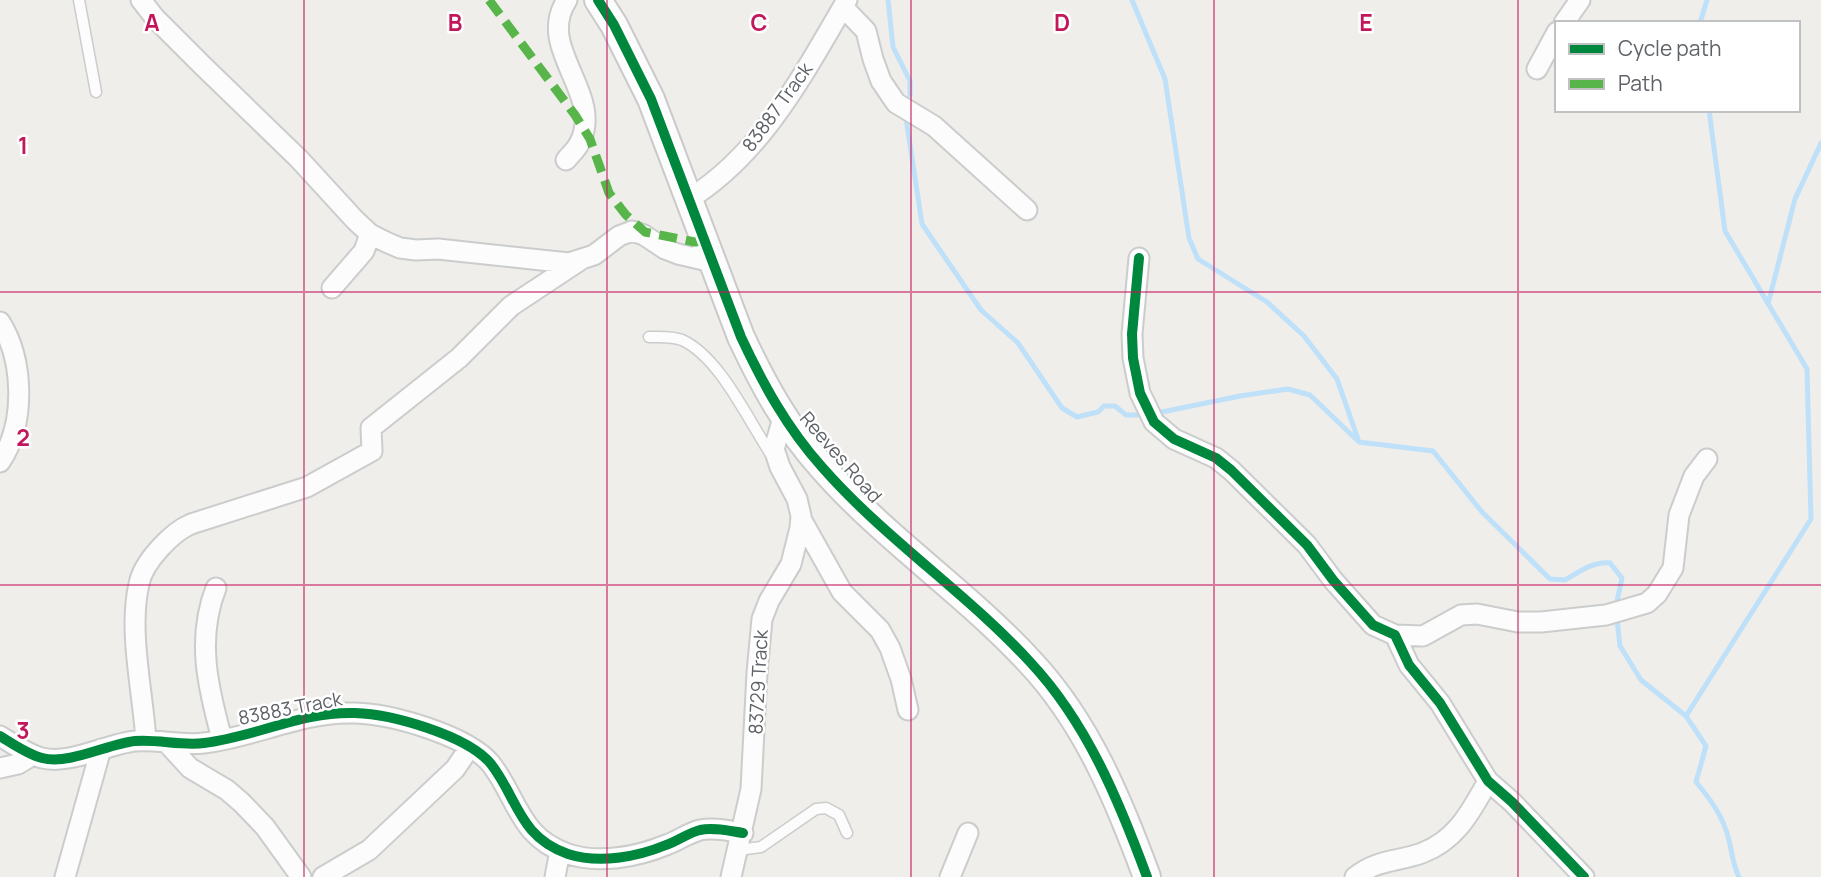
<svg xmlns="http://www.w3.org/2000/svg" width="1821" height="877" font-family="Manrope,sans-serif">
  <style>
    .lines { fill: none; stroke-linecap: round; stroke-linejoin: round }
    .stream { stroke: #bfe0f9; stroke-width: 5 }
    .lane-casing { stroke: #cbcccc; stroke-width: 13 }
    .street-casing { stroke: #cbcccc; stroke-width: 23 }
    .secondary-casing { stroke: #cacacb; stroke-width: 30 }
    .lane { stroke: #fdfcfc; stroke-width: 10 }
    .street { stroke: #fdfcfc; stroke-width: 19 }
    .secondary { stroke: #fdfcfc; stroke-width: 26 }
    .quiet { stroke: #58b549; stroke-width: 9; stroke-dasharray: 18 9; stroke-linecap: butt }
    .cycleway-casing { stroke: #fff; stroke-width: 15 }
    .cycleway { stroke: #00873e; stroke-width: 10 }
    .grid { fill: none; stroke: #c2185b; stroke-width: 2; stroke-opacity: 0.55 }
    .labels { text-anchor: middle; stroke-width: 5; stroke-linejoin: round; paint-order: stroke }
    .street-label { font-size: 19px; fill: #5f6368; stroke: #fff }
    .grid-label { font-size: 23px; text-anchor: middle; font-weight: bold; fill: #c2185b; stroke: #fff; stroke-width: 5; stroke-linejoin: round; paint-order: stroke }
  </style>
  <rect width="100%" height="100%" fill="#efeeea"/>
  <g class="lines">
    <!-- stream -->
    <path class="stream" d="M888,0L893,47L910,81V95
      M1132,0L1165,79L1189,238L1198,259L1267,302L1304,336L1337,379L1358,439
      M1700,23L1707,0
      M906,118L922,224L981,310L1018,343L1062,408L1077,417L1098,412L1104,406H1115L1126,415H1144
      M1768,304L1795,199L1821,143
      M1157,413L1240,396L1288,389L1310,395L1359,442L1433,451L1482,512L1550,579L1565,580C1579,572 1593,561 1610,563L1622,578L1616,606
      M1617,619L1620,646L1641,680L1686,716L1706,746L1696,782C1711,800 1723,816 1729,840C1732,853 1733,865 1739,877
      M1686,716L1811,519L1807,369L1725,231L1709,110"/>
    <!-- lane casing -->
    <g class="lane-casing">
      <path id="lane" d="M79,0L96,92
        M649,337C660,337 672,336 682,340C720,357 749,422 772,456
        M738,850L761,847L816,809L826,808L839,815L847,833"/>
    </g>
    <!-- street casing -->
    <g class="street-casing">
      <path id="street" d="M141,0L155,18L202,65L299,159L355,220L370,234L386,242L400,248L416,250L438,249L569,263L594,255L619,236L632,231L644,235L665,249L678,254L712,262
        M843,7L866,31L873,59L881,81L896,103L934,126L1027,210
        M1564,23L1580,0
        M1537,69L1557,32
        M566,160C571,154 577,149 580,142C604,93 535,48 567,0
        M689,199C763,153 804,73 847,0
        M1139,258L1132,334L1133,358L1140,393L1154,422L1174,439L1216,458L1231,470L1307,545L1333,580L1373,625L1395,635L1409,665L1440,703L1488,781L1512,802L1584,877
        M332,288L364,251L370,234
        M0,322C24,360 26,424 0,462
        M801,519L842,592L880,630L890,648L901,679L908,710
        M216,588C196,639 208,688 222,739
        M1395,635L1423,636L1461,615L1477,614L1518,622H1541L1606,615L1647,603L1657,594L1673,568L1679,515L1694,476L1707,459
        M0,736C13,744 27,754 42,758C70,765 107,744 135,741C158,739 181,746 204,743C255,737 303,711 355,713C391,714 467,735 491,764C518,799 519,837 568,854C599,864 637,857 666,845C678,841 688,833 700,830C714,827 729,831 743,833
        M146,741C143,692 128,631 139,584C143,562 172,532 191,524L307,487L372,451L371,428L459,358L511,306L582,259
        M167,743L190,768L227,790L242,803L265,827L301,877
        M0,768L18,764L33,755
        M65,877L101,749
        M323,877L369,850L455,769L470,747
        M555,877L560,851
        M731,877L751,789L757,673L762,619L769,601L791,564L800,528L801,516L797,499L780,467L774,449L783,418
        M950,877L968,833
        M1355,877C1378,859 1397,862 1422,853C1457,840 1471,811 1488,781"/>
    </g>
    <!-- secondary casing -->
    <g class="secondary-casing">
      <path id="secondary" d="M598,0L614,25L651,99L741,337C763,384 787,428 822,467C885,539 967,593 1031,663C1087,723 1119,801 1147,877"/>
    </g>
    <!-- lane -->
    <use href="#lane" class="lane"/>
    <!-- street -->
    <use href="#street" class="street"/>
    <!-- secondary -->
    <use href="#secondary" class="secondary"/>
    <!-- quiet -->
    <path class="quiet" d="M489,0L575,115L590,139L609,193L626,215L645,232L695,242L703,241"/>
    <!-- cycleway casing -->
    <g class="cycleway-casing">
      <path id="cycleway" d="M598,0L614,25L651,99L741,337C763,384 787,428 822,467C885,539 967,593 1031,663C1087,723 1119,801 1147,877
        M1139,258L1132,334L1133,358L1140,393L1154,422L1174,439L1216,458L1231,470L1307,545L1333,580L1373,625L1395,635L1409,665L1440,703L1488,781L1512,802L1584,877
        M0,736C13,744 27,754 42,758C70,765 107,744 135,741C158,739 181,746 204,743C255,737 303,711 355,713C391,714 467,735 491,764C518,799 519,837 568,854C599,864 637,857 666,845C678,841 688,833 700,830C714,827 729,831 743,833"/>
    </g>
    <!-- cycleway -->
    <use href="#cycleway" class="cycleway"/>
  </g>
  <!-- grid -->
  <path class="grid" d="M304,0V877M607,0V877M911,0V877M1214,0V877M1518,0V877M0,292H1821M0,585H1821"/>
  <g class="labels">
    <!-- street labels -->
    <g class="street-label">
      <text transform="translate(777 107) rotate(-54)" y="7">83887 Track</text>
      <text transform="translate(841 457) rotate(49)" y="7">Reeves Road</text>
      <text transform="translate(758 682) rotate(-87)" y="7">83729 Track</text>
      <text transform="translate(290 708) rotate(-11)" y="7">83883 Track</text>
    </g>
  </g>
  <g class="grid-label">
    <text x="152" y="31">A</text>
    <text x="455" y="31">B</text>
    <text x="759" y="31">C</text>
    <text x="1062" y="31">D</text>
    <text x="1366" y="31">E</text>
    <text x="23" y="154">1</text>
    <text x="23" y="446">2</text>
    <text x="23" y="739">3</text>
  </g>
  <!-- legend -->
  <rect x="1555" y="21" width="245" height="91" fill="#ffffff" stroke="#bfc1c3" stroke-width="2"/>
  <rect x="1569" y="44" width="35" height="10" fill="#00873e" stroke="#bfc1c3" stroke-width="2"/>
  <text x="1618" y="56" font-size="21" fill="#5f6368">Cycle path</text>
  <rect x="1569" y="79" width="35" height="10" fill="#58b549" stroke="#bfc1c3" stroke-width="2"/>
  <text x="1618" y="91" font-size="21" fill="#5f6368">Path</text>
</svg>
